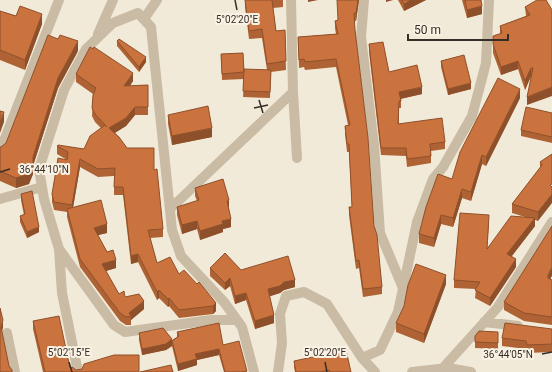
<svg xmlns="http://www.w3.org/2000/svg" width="552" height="372" font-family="Roboto,sans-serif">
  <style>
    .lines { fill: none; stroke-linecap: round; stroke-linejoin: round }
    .street { stroke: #cabba4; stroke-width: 10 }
    .wall { fill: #af6335 }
    .shaded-wall { fill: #8e502b }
    .building { fill: #cb733e; stroke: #8e502b }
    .ticks { fill: none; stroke: #362d26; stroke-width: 1.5 }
    .ticks-label { font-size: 10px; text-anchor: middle; fill: #362d26; stroke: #faf3e5; stroke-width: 4; stroke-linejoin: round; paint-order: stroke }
  </style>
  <rect width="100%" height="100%" fill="#f2ead8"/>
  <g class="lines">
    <!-- street -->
    <path class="street" d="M364,0L361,37L374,145L380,233L403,288
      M144,19L157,0
      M98,34L113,0
      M293,92L297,158
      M0,151L59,0
      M0,199L42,187
      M170,209L293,92L291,0
      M59,249L114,325L125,332L211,320H237
      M484,322L518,326
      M7,333L15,372
      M362,358L375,372
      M442,369L498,307L552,222
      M78,372L62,293L59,249L44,199L39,169L64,90L86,49L113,23L138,13L151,27L172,230L181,256L224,302L242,327L254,372
      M278,372L282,343L280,314L286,296L304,292L327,304L362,358L380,350L398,312L417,222L433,179L443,167L472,116L486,63L489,0
      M412,372L448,368L471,372"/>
  </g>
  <!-- wall -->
  <path class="wall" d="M245,0H283V7L273,8L276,31L285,30L286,70L271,72L270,98L243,97L244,79L222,80L221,54L243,53L244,77L267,70L262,38L249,39L245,7Z
    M359,0L356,21H354L355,30L374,226L382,287V294L363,297L359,268L356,269L349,215V207H352L349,152H347L345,134V126L348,125L336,67L305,70L304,67L299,68L298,37L336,34L335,28V21L338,20Z
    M398,0H426L404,11Z
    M462,0H481L482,14L467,18Z
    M546,0L527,105L531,76L525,90L518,69L501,75L493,53V44L500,34V26L526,16L525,7Z
    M0,11L42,24L25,70L0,60Z
    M117,41L146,62L139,72L117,46Z
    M369,44L389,72L422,94L401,99V108H399V124L445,142V149L431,151V163L407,167L406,156L381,155L369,52Z
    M78,51L58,88L33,166V174L29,184L16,188L0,181V147H1L6,143Z
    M441,61L471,89L448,95L441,67Z
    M76,74L133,81L130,86L148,85V115H135L126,126L115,133L127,148L154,170L163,229V237L150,238L157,263L197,284L199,282L216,311L213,314L179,318L169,306L168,307L159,298L157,300L138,262L131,264L123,195H114V176L98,177L80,167L73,208L107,233L98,235L116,268L106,271L119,294L125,297L144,309L131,320V325H126L120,321L80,267L67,217V212L54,210L52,202V194L67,160L57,154V146L84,149L101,128L95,122L92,116L93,95V94L76,82Z
    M520,98L486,166L482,164L471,201L462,198L453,227L441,224L434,247L419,243V234L452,179Z
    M552,113V143L521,136V130Z
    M168,115L212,137L172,145L168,124Z
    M552,154L538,221L535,220V226L512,256L516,267L490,306L475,298L476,289L454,288V280L489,223L487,248L525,217L512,213V204L540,168V162Z
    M195,188L229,208V209L231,227L223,229V232L200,240L197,229L182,234L177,215V207L197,201L195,196Z
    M21,194L39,232L27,238L20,222V216L24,215L21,200Z
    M210,268L241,270L295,287L284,290L280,293L269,296L274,323L255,329L246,300L235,304L230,286L225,290L210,276Z
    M550,279L552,280V325L524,321L504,310V302Z
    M446,284L424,343L396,332V323Z
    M33,321L70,368L76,370L139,372H43L33,329Z
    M552,329V352L527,353L526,349L502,346V338Z
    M177,332L223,345L247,372H224L219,355L197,360V365L178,371L172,346L166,350L142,355L139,340V333L172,340L177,337Z
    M475,336L498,339V349L475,348Z
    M294,361L351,372H295L294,367Z"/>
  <!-- shaded-wall -->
  <path class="shaded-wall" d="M308,0H318L308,2Z
    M358,0H359L356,21V13Z
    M386,0H393L386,2Z
    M411,0H426L404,11V4Z
    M482,6V14L467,18V10Z
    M42,14V24L25,70V60Z
    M78,41V51L58,88L33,166V174L29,184L16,188V178L33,157L58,78Z
    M146,57V62L139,72V67Z
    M518,61V69L501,75V67Z
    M531,68V76L525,90V81Z
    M133,73V81L124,94V86Z
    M471,83V89L448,95V89Z
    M422,87V94L399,99V92Z
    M552,87V96L527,105V97Z
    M520,89V98L486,166V157Z
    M135,107V115L126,126L109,136V128Z
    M4,112V122L0,133V123Z
    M212,128V137L172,145V136Z
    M482,155V164L471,201V192Z
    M80,159V167L72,213V205Z
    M462,189V198L453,227V218Z
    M552,194V203L538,221V212Z
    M229,200V208L227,209V201Z
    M441,215V224L434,247V238Z
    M535,218V226L507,262V254Z
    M231,219V227L223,229V232L200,240V231L222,221Z
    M197,221V229L182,234V225Z
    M107,224V233L94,236V228Z
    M39,227V232L27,238V232Z
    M138,254V262L131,264V256Z
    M516,259V267L490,306V298Z
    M116,260V268L102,272V264Z
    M552,267V276L548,283V275Z
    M446,275V284L424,343V334Z
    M230,278V286L225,290V283Z
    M295,280V287L284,290L280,293L268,297V289L284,282Z
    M159,290V298L157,300V292Z
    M246,293V300L235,304V296Z
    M169,298V306L168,307V299Z
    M144,301V309L131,320V316L129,313Z
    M216,303V311L213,314V306Z
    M274,315V323L255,329V321Z
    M3,320V328L1,334V327Z
    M172,339V346L166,350L142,355V349Z
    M219,349V355L197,360V365L178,371V364L195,354Z"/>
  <!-- building -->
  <path class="building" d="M245,0H272L276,31L285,30L286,61L267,64L262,29L249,31Z
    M337,0H358L356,13H354L355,30L368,138L374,226L377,235L382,287L363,289L359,260L356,261L349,207H352L349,144H347L345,126L350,125L336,59L305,62L304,59L299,60L298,37L338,34L335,21L338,20Z
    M402,0H411L404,4Z
    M465,0H481L482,6L467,10Z
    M537,0H546L552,10V87L527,97L533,68H531L525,81L518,61L501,67L493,44V36L502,33L500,26L530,15L525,7Z
    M20,6L42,14L25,60L0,50V11L16,16Z
    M48,35L58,39L60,35L78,41L58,78L33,157V164L29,174L16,178L0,171V147H1L6,143Z
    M119,39L146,57L139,67L117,41Z
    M383,42L389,72L417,65L422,87L399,92L401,101H399L398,124L442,118L445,142L430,144L431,156L407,159L406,148H381L369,44Z
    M90,47L93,49L94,47L133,73L124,86L148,85V107H135L126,118L109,128L119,137L127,148H154V170L157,169L163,229L148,230L157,263L170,257L179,274L184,270L197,284L199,282L216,303L213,306L179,310L169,298L168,299L159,290L157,292L138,254L131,256L123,187H114L115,168L98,169L80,159L72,205L54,202L52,194L58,158L67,160L68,152L57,146L58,145L84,149L90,136L105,125L107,127L95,114L92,108L93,95L96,88L76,74Z
    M243,53L244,72L222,74L221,54Z
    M464,55L471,83L448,89L441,61Z
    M244,69L271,70L270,92L243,91Z
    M498,78L520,89L486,157L482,155L471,192L462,189L453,218L441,215L434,238L419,234L426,207L438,174L452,179L460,152Z
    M208,106L212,128L172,136L168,115Z
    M526,107L552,113V137L521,130Z
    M0,111L4,112L0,123Z
    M552,154V184L550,185L552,187V194L538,212L512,204L542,165L540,162Z
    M223,179L229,200L227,201L231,219L222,221L223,224L200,231L197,221L182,225L177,207L199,200L195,188Z
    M32,191L39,227L27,232L20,216L25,214L21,194Z
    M101,200L107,224L94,228L107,252L113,250L116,260L102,264L119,294L124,291L125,297L139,294L144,301L129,313L131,316L126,317L120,313L80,259L67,209Z
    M460,213L489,215L487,249L511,216L535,218L507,254L516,259L490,298L475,290L480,282L454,280Z
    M552,226V267L548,275V278L552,280V317L524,313L504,302Z
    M225,253L241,270L288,256L295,280L284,282L280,286L268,289L274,315L255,321L246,293L235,296L230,278L225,283L210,268Z
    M416,264L446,275L424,334L396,323L404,306L408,285Z
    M0,308L3,320L1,327L9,366L12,370V372H0Z
    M59,316L70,368L72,367L76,370L82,369L84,364L114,355H139V372H45L33,321Z
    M219,323L223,345L239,341L247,371L242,372H225L219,349L195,354L197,359L178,364L172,341L179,336L177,332Z
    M505,323L552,329V344L527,345L526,341L502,338Z
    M163,328L172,339L166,344L142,349L139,333Z
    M479,331L498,332V343L475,342V336Z
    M346,350L351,372H330L329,370L320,372H296L294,361Z
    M171,365L173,372H140Z"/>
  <!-- ticks -->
  <path class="ticks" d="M235,0L237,10M259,100L263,113M254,108L268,105M0,172L10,169M542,354L552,352M69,362L72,372M325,362L327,372"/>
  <g class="ticks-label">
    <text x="237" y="23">5°02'20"E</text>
    <text x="44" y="173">36°44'10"N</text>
    <text x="69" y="356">5°02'15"E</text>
    <text x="325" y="356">5°02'20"E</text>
    <text x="508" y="358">36°44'05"N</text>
  </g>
  <!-- scale -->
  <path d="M408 34v6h100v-6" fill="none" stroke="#362d26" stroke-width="2"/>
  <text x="414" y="34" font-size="12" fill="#362d26" stroke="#faf3e5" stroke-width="3" paint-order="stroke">50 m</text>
</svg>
